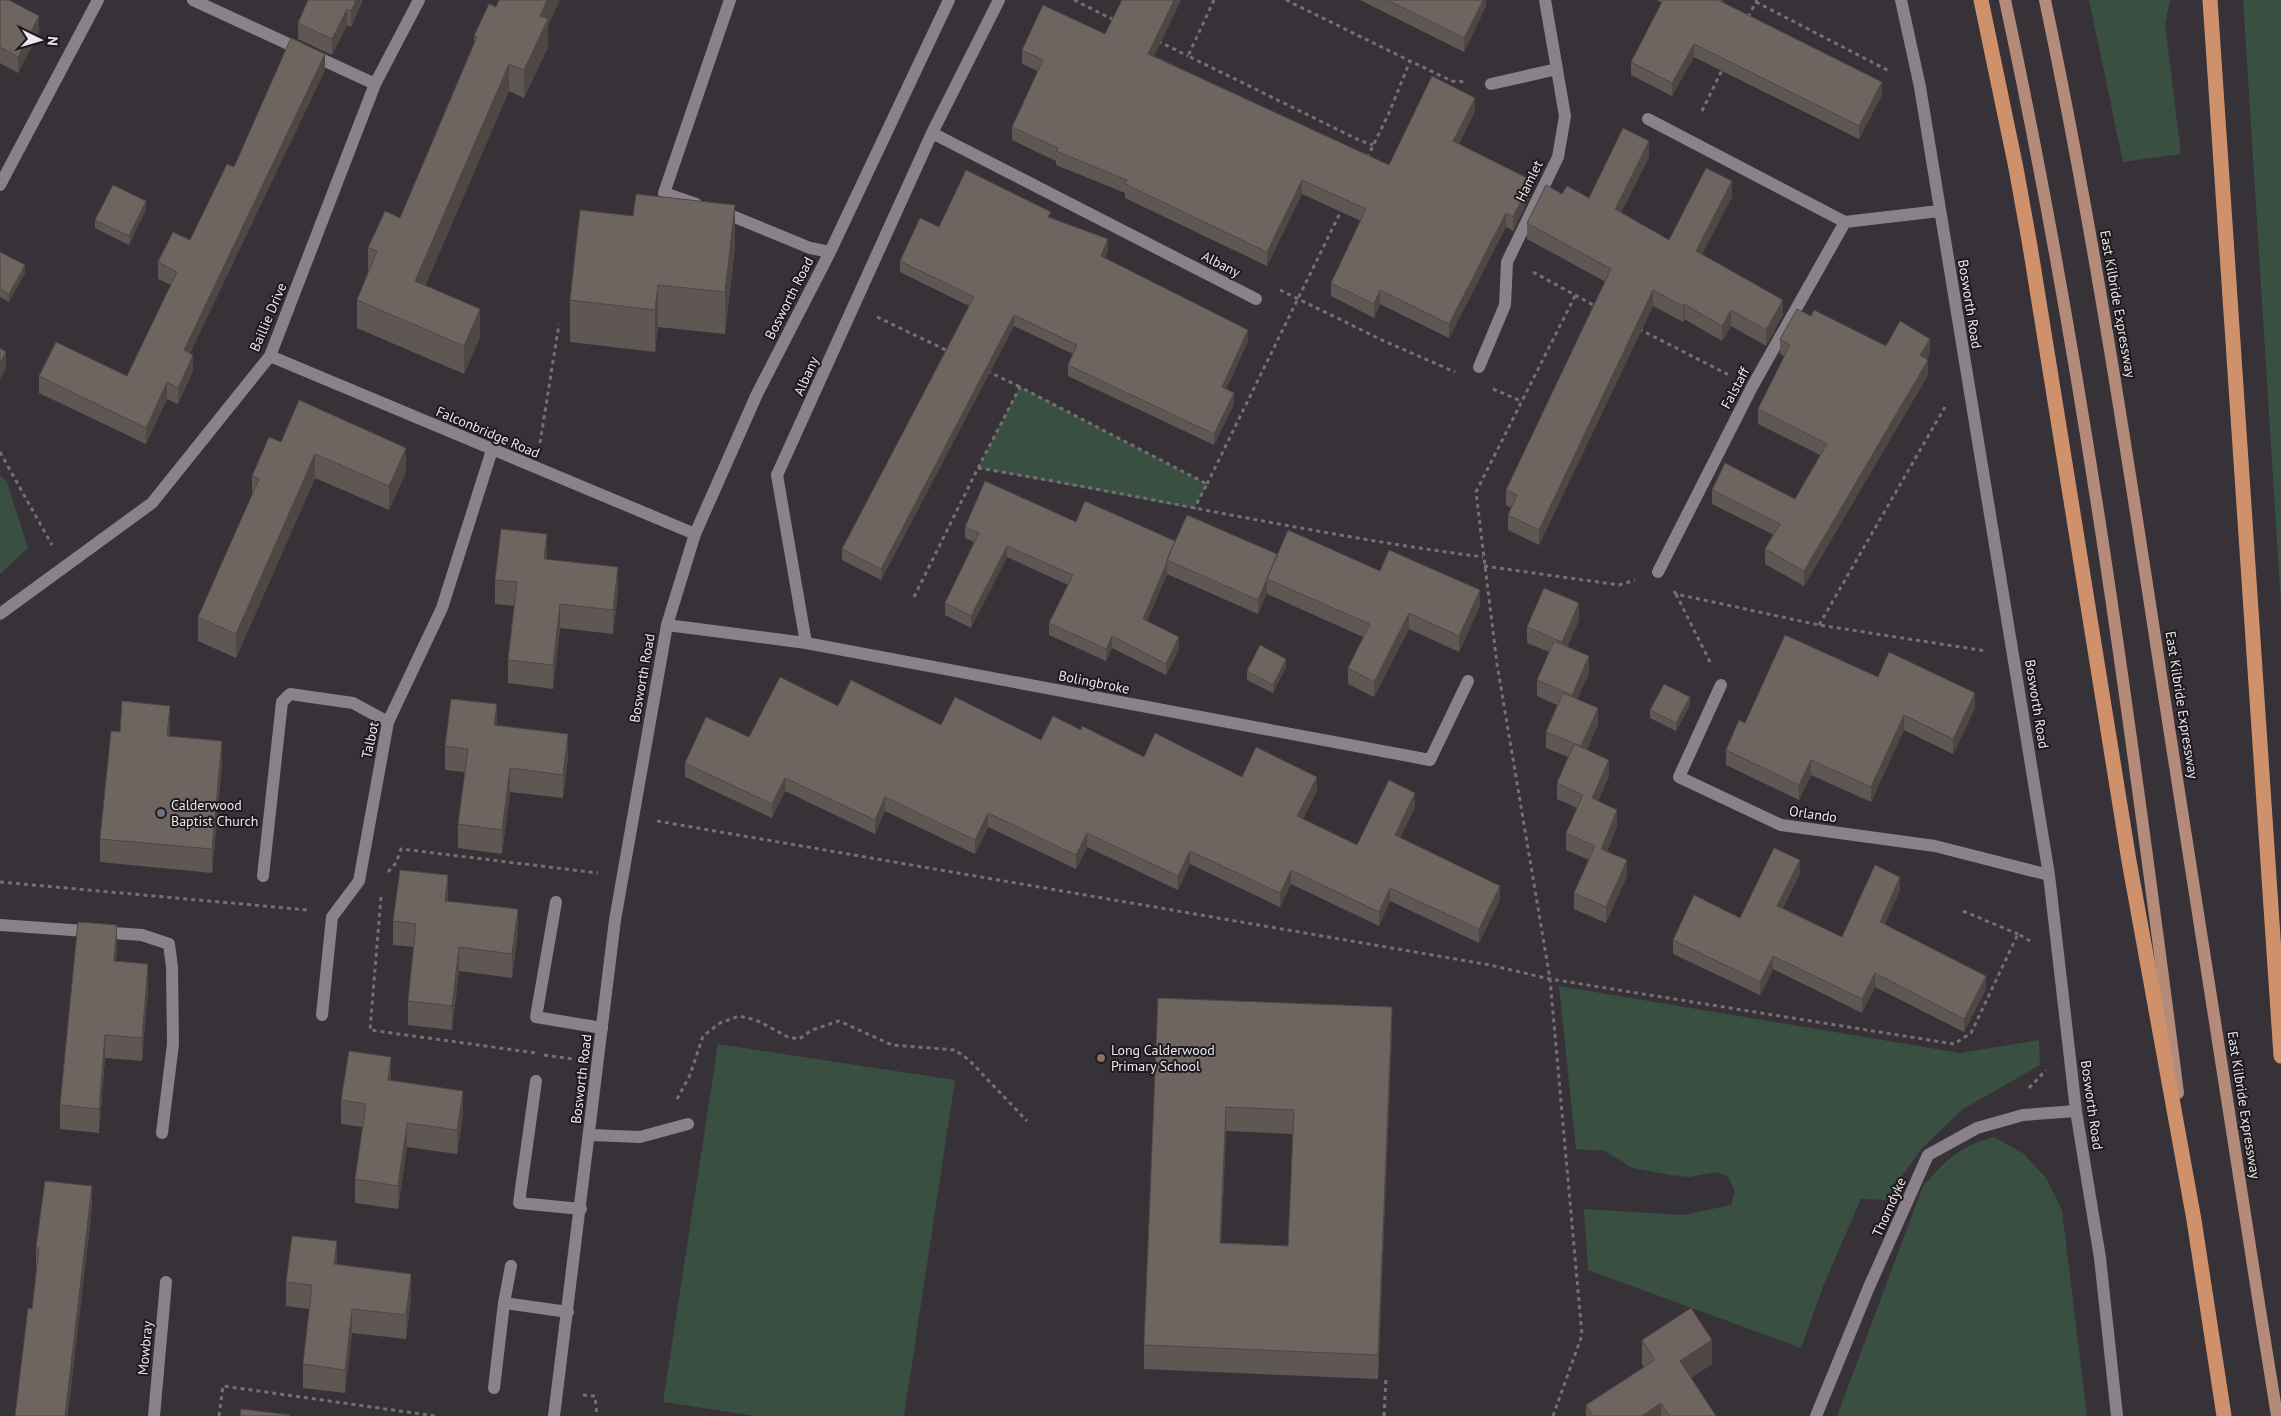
<svg xmlns="http://www.w3.org/2000/svg" width="2281" height="1416" font-family="'PT Sans',sans-serif">
  <style>
    .green { fill: #394f42 }
    .lines { fill: none; stroke-linecap: round; stroke-linejoin: round }
    .path { stroke: #757076; stroke-width: 3; stroke-dasharray: 4 4; stroke-linecap: butt }
    .lane { stroke: #89828b; stroke-width: 12 }
    .street { stroke: #89828b; stroke-width: 12 }
    .primary { stroke: #b38b78; stroke-width: 12 }
    .highway { stroke: #cf916c; stroke-width: 15 }
    .wall { fill: #5f5753; fill-rule: evenodd }
    .shaded-wall { fill: #4e4743 }
    .building { fill: #6f6560; stroke: #4e4743; fill-rule: evenodd }
    .worship-dot { fill: #6b7280; stroke: #1d1a1d; stroke-width: 2 }
    .education-dot { fill: #8d6e63; stroke: #1d1a1d; stroke-width: 2 }
    .labels { text-anchor: middle; stroke-width: 4; stroke-linejoin: round; paint-order: stroke }
    .street-label { font-size: 14px; fill: #eae6eb; stroke: #1d1a1d }
    .poi-label { font-size: 14px; fill: #eae6eb; stroke: #1d1a1d; text-anchor: start }
  </style>
  <rect width="100%" height="100%" fill="#373138"/>
  <!-- green -->
  <path class="green" d="M2089,0H2170L2165,25L2181,154L2123,162Z
    M2243,0H2281V607Z
    M1020,387L1207,484L1194,509L978,468Z
    M0,475L7,482L28,548L0,574Z
    M1559,986L1960,1053L2039,1040L2040,1065L1963,1109L1922,1148L1885,1200L1861,1199L1824,1284L1801,1348L1588,1270L1584,1209L1683,1215L1731,1205L1735,1191L1728,1177L1717,1172L1689,1177L1670,1175L1632,1168L1605,1151L1576,1149Z
    M718,1044L955,1080L904,1416H755L663,1402Z
    M1994,1137L2023,1153L2046,1178L2062,1210L2087,1416H1837L1923,1186C1949,1158 1956,1148 1994,1137Z"/>
  <g class="lines">
    <!-- path -->
    <path class="path" d="M1074,0L1116,21
      M1214,0L1188,56L1359,140L1373,145
      M1286,0L1410,61
      M1756,2L1891,72
      M1748,17L1757,0
      M1158,41L1188,56
      M1702,111L1723,68
      M1367,158L1389,113L1410,61L1452,81L1466,82
      M1533,272L1597,307
      M1280,290L1384,341L1455,372
      M877,317L948,351
      M1639,329L1729,375
      M987,371L1020,387
      M1493,389L1521,401
      M540,443L559,324
      M0,452L52,545
      M978,468L1020,387L1207,484L1194,509
      M1207,484L1342,209
      M1484,566L1619,585L1635,580
      M1674,591L1676,594L1819,625L1986,651
      M1676,594L1710,662
      M914,597L978,468C1147,496 1313,535 1483,557
      M1819,625L1945,407
      M657,821L1490,965L1550,979L1954,1044L1971,1033L2018,934L2032,942
      M388,872L396,863L401,849L598,873
      M0,882L308,910
      M381,897L370,1030L536,1053
      M1963,911L2018,934
      M544,1055L573,1059
      M2029,1088L2046,1070
      M677,1099L690,1075L703,1036L720,1023L739,1016L756,1020L788,1037L799,1039L812,1030L839,1021L892,1045L955,1050L969,1060L1027,1121
      M583,1395L595,1396L597,1416
      M219,1416L223,1386L435,1416
      M1384,1416L1386,1378
      M1553,1416L1582,1335L1550,979L1497,664L1476,492L1575,296"/>
    <!-- lane -->
    <path class="lane" d="M1491,84L1557,69
      M263,876L282,702L290,694L353,703L388,722
      M556,902L536,1017L602,1028
      M0,925L142,935L169,944L172,967L173,1044L162,1133
      M536,1081L519,1203L581,1209
      M590,1135L640,1137L688,1124
      M504,1303L568,1312
      M494,1388L504,1303L511,1266"/>
    <!-- street -->
    <path class="street" d="M193,0L375,84
      M1901,0L1920,87L2049,875L2076,1111L2100,1258L2117,1416
      M1648,119L1845,222L1939,211
      M932,133L1256,299
      M0,185L98,0
      M696,204L664,193L730,0
      M720,211L810,248L830,252
      M270,356L695,534
      M1479,367L1505,305L1507,262L1558,157L1565,116L1545,0
      M1658,572L1752,387L1845,222
      M0,614L152,503L270,356L375,84L419,0
      M667,625L806,643L1430,760L1468,681
      M806,643L777,475L932,133L999,0
      M1721,685L1679,777L1781,825L1935,846L2049,875
      M322,1015L332,917L359,881L388,722L442,608L492,450
      M154,1416L166,1282
      M554,1416L615,920L667,625L695,534L757,394L830,252L949,0
      M1816,1416L1869,1287L1928,1155L1977,1128L2023,1115L2076,1111"/>
    <!-- primary -->
    <path class="primary" d="M2005,0C2083,361 2131,727 2178,1093
      M2045,0C2093,228 2128,459 2163,689C2200,932 2238,1174 2277,1416"/>
    <!-- highway -->
    <path class="highway" d="M1981,0L2016,168L2030,246L2129,861L2194,1220L2224,1416
      M2210,0L2281,1056"/>
  </g>
  <!-- wall -->
  <path class="wall" d="M0,0L39,32L18,73L0,63Z
    M363,0L351,27L347,25L332,55L298,39V23Z
    M1181,0L1154,56L1389,165L1475,111L1459,144L1531,194L1513,231L1506,227L1449,338L1380,304L1374,318L1331,296V283L1361,221L1302,194L1267,266L1125,198V193L1056,165V161L1012,140V127L1038,71L1022,64V50L1105,34Z
    M1360,0H1486V6L1464,52Z
    M1657,0H1723L1722,2L1882,95L1859,139L1694,57L1672,96L1631,75V62L1662,3Z
    M496,7L548,26V47L524,98L509,91L425,286L480,337L464,374L357,328V300L368,273V248L400,218L474,43V36Z
    M325,70L190,353L193,371L178,404L167,399L146,444L39,393V376H127L171,285L158,279V262L190,240L234,167Z
    M1649,157L1621,213L1669,240L1732,197L1702,254L1783,315L1766,346L1731,326L1722,341L1684,319L1683,322L1653,306L1539,545L1508,530V515L1511,508L1506,505V490L1606,282L1527,239V223L1562,194L1589,198Z
    M146,209L129,245L95,228V220Z
    M1051,217L1108,250L1105,258L1248,341L1226,389L1234,404L1214,445L1068,376V365L1073,354L1014,326L881,580L842,560V549L969,306L900,272V261L939,227Z
    M735,247L725,334L658,327L655,352L570,342V300Z
    M0,252L25,273L9,302L0,297Z
    M1811,316L1886,346L1930,353L1927,359L1928,375L1804,586L1765,564V549L1774,535L1712,504V490L1795,499L1820,455L1758,424V409L1784,356L1780,354V339Z
    M281,442L406,472L389,510L315,478L236,658L198,641V617L252,497V476Z
    M1076,522L1175,541L1380,571L1480,606L1459,652L1409,629L1374,697L1348,684V668L1363,637L1267,594V592L1258,614L1167,574L1147,621L1179,649L1166,675L1112,648L1106,661L1049,635V623L1068,585L1007,557L971,628L945,615V603L974,542L965,538V527Z
    M547,559L618,591L613,634L560,628L553,689L508,683V660L514,606L495,604V580Z
    M1579,620L1567,647L1589,673L1577,699L1598,724L1587,750L1609,776L1598,801L1617,826L1607,851L1627,876L1606,923L1574,909V893L1589,860L1566,850V833L1577,808L1557,799V783L1568,757L1546,748V732L1557,705L1537,696V680L1549,652L1527,643V627Z
    M1286,667L1273,693L1247,680V671Z
    M1878,677L1975,708L1953,754L1904,730L1871,802L1811,775L1799,800L1726,765V750L1745,723Z
    M1690,705L1676,731L1650,718V710Z
    M838,706L941,725L1041,740L1081,730L1144,757L1242,777L1317,791L1303,819L1357,845L1415,807L1400,838L1500,900L1479,943L1390,901L1379,926L1291,884L1280,907L1190,864L1178,890L1087,847L1076,869L988,827L975,854L885,811L875,834L785,791L772,818L685,777V763L749,737Z
    M497,725L568,758L563,798L510,792L502,854L458,848V824L465,772L445,770V746Z
    M170,730V736L222,765L212,873L100,862V839L120,732Z
    M1800,874L1783,908L1842,937L1900,890L1885,924L1986,989L1964,1032L1875,987L1862,1013L1773,969L1760,995L1673,954V940L1740,918Z
    M447,901L518,933L512,978L459,971L452,1030L408,1025V1001L414,947L393,945V921Z
    M117,949L116,961L148,988L142,1061L105,1058L99,1133L60,1129V1105Z
    M1158,998L1392,1031L1378,1379L1144,1369V1345ZM1226,1131L1293,1134L1288,1246L1221,1243Z
    M391,1080L463,1115L457,1154L407,1147L398,1209L355,1203V1179L363,1127L341,1124V1100Z
    M92,1210L32,1309L37,1271H36V1247Z
    M337,1265L411,1298L406,1339L352,1333L345,1393L303,1388V1364L309,1309L286,1306V1282Z
    M1642,1340L1712,1364L1691,1378L1716,1416H1586V1405L1644,1367L1642,1364Z"/>
  <!-- shaded-wall -->
  <path class="shaded-wall" d="M356,0H363L351,27V11Z
    M547,0H560L548,26V47L524,98V70L540,16Z
    M1174,0H1181L1148,68V54Z
    M1483,0H1486V6L1464,52V38Z
    M347,9V25L332,55V39Z
    M39,16V32L18,73V57Z
    M1694,44V57L1672,96V83Z
    M325,54V70L184,366V350Z
    M509,64V91L415,309V281Z
    M1882,82V95L1859,139V126Z
    M1475,98V111L1453,155V141Z
    M1649,141V157L1615,225V209Z
    M1302,180V194L1267,266V252Z
    M1531,180V194L1513,231V217Z
    M1732,181V197L1696,266V251Z
    M146,201V209L129,245V236Z
    M735,205V247L725,334V292Z
    M1506,213V227L1449,338V324Z
    M1108,239V250L1101,267V256Z
    M25,265V273L9,302V294Z
    M658,285V327L655,352V310Z
    M1380,290V304L1374,318V304Z
    M1653,290V306L1539,545V530Z
    M1783,300V315L1766,346V330Z
    M1684,304V319L1683,322V306Z
    M480,309V337L464,374V346Z
    M1731,310V326L1722,341V326Z
    M1014,315V326L881,580V569Z
    M1248,330V341L1222,398V387Z
    M1930,339V353L1920,370V355Z
    M6,352V368L0,380V364Z
    M193,355V371L178,404V388Z
    M1928,360V375L1804,586V571Z
    M167,382V399L146,444V428Z
    M1234,393V404L1214,445V434Z
    M406,448V472L389,510V486Z
    M315,454V478L236,658V634Z
    M547,534V558L544,583V559Z
    M1007,546V557L971,628V616Z
    M1277,554V569L1267,579V592L1258,614V600Z
    M1167,562V574L1143,630V619Z
    M618,567V591L613,634V610Z
    M1480,590V606L1459,652V636Z
    M1579,603V620L1562,658V642Z
    M560,604V628L553,689V665Z
    M1409,613V629L1374,697V682Z
    M1112,636V648L1106,661V649Z
    M1179,637V649L1166,675V664Z
    M1589,656V673L1572,711V695Z
    M1286,659V667L1273,693V685Z
    M1975,693V708L1953,754V739Z
    M1690,697V705L1676,731V723Z
    M497,704V728L494,725Z
    M170,706V730L167,759V736Z
    M1598,708V724L1581,763V746Z
    M1904,715V730L1871,802V787Z
    M568,734V758L563,798V775Z
    M222,741V765L212,873V849Z
    M1609,760V776L1592,815V798Z
    M1811,760V775L1799,800V785Z
    M510,768V792L502,854V830Z
    M1317,777V791L1297,830V816Z
    M785,778V791L772,818V804Z
    M1415,793V807L1395,849V835Z
    M885,797V811L875,834V820Z
    M1617,810V826L1601,865V849Z
    M988,813V827L975,854V840Z
    M1087,833V847L1076,869V855Z
    M1190,851V864L1178,890V876Z
    M1627,860V876L1606,923V907Z
    M1800,860V874L1777,919V906Z
    M1291,870V884L1280,907V893Z
    M448,875V899L445,925V901Z
    M1900,877V890L1880,935V922Z
    M1500,886V900L1479,943V929Z
    M1390,888V901L1379,926V912Z
    M518,909V933L512,978V954Z
    M117,925V949L114,985V961Z
    M459,947V971L452,1030V1006Z
    M1773,956V969L1760,995V982Z
    M148,964V988L142,1061V1038Z
    M1875,973V987L1862,1013V999Z
    M1986,976V989L1964,1032V1019Z
    M1392,1007V1031L1378,1379V1355Z
    M105,1035V1058L99,1133V1109Z
    M391,1057V1081L388,1080Z
    M463,1091V1115L457,1154V1130Z
    M1226,1107V1131L1220,1267V1243Z
    M407,1123V1147L398,1209V1186Z
    M92,1186V1210L68,1416H65Z
    M337,1241V1265L334,1264Z
    M411,1274V1298L406,1339V1315Z
    M352,1309V1333L345,1393V1370Z
    M1712,1340V1364L1680,1385V1361Z
    M1661,1403V1416H1642Z"/>
  <!-- building -->
  <path class="building" d="M0,0H9L39,16L18,57L0,47Z
    M308,0H356L351,11L347,9L332,39L298,23Z
    M499,0H547L540,16L548,19L524,70L509,64L415,281L480,309L464,346L357,300L377,251L368,248L385,211L400,218L477,37L474,36L489,4L496,7Z
    M1122,0H1174L1148,54L1389,165L1432,76L1475,98L1453,141L1531,180L1513,217L1506,213L1449,324L1380,290L1374,304L1331,283L1366,209L1302,180L1267,252L1125,184L1127,180L1056,151L1058,148L1012,127L1043,60L1022,50L1043,5L1105,34Z
    M1387,0H1483L1464,38Z
    M1663,0H1718L1882,82L1859,126L1694,44L1672,83L1631,62Z
    M291,38L325,54L184,350L193,355L178,388L167,382L146,428L39,376L56,342L127,376L177,272L158,262L173,232L190,240L227,164L234,167Z
    M1623,128L1649,141L1615,209L1669,240L1706,168L1732,181L1696,251L1783,300L1766,330L1731,310L1722,326L1684,304L1683,306L1653,290L1539,530L1508,515L1517,495L1506,490L1611,269L1527,223L1546,185L1562,194L1567,186L1589,198Z
    M966,170L1051,212L1048,217L1108,239L1101,256L1248,330L1222,387L1234,393L1214,434L1068,365L1077,345L1014,315L881,569L842,549L974,297L900,261L920,218L939,227Z
    M113,185L146,201L129,236L95,220Z
    M636,194L735,205L725,292L658,285L655,310L570,300L580,210L633,216Z
    M0,252L25,265L9,294L0,289Z
    M1797,309L1811,316L1814,310L1886,346L1900,321L1930,339L1920,355L1928,360L1804,571L1765,549L1780,524L1712,490L1725,463L1795,499L1827,444L1758,409L1790,345L1780,339Z
    M0,348L6,352L0,364Z
    M299,400L406,448L389,486L315,454L236,634L198,617L259,479L252,476L269,437L281,442Z
    M985,481L1076,522L1085,501L1175,541L1167,560V562L1143,619L1179,637L1166,664L1112,636L1106,649L1049,623L1073,575L1007,546L971,616L945,603L979,533L965,527Z
    M1187,515L1277,554L1258,600L1167,560Z
    M501,529L547,534L544,559L618,567L613,610L560,604L553,665L508,660L517,582L495,580Z
    M1288,530L1380,571L1389,550L1480,590L1459,636L1409,613L1374,682L1348,668L1370,624L1267,579Z
    M1544,588L1579,603L1562,642L1527,627Z
    M1785,635L1878,677L1889,652L1975,693L1953,739L1904,715L1871,787L1811,760L1799,785L1726,750L1739,720L1745,723Z
    M1554,641L1589,656L1572,695L1537,680Z
    M1260,645L1286,659L1273,685L1247,671Z
    M780,677L838,706L851,680L941,725L955,697L1041,740L1053,716L1081,730L1082,726L1144,757L1155,733L1242,777L1256,747L1317,777L1297,816L1357,845L1389,780L1415,793L1395,835L1500,886L1479,929L1390,888L1379,912L1291,870L1280,893L1190,851L1178,876L1087,833L1076,855L988,813L975,840L885,797L875,820L785,778L772,804L685,763L706,717L749,737Z
    M1664,684L1690,697L1676,723L1650,710Z
    M1563,693L1598,708L1581,746L1546,732Z
    M451,699L497,704L494,725L568,734L563,775L510,768L502,830L458,824L468,749L445,746Z
    M122,701L170,706L167,736L222,741L212,849L100,839L111,731L120,732Z
    M1574,744L1609,760L1592,798L1617,810L1601,849L1627,860L1606,907L1574,893L1595,846L1566,833L1583,795L1557,783Z
    M1774,848L1800,860L1777,906L1842,937L1875,865L1900,877L1880,922L1986,976L1964,1019L1875,973L1862,999L1773,956L1760,982L1673,940L1694,895L1740,918Z
    M400,870L448,875L445,901L518,909L512,954L459,947L452,1006L408,1001L416,924L393,921Z
    M78,922L117,925L114,961L148,964L142,1038L105,1035L99,1109L60,1105Z
    M1158,998L1392,1007L1378,1355L1144,1345ZM1226,1107L1294,1110L1288,1246L1220,1243Z
    M349,1051L391,1057L388,1080L463,1091L457,1130L407,1123L398,1186L355,1179L366,1104L341,1100Z
    M45,1181L92,1186L65,1416H15L28,1308L32,1309L39,1248L36,1247Z
    M292,1236L337,1241L334,1264L411,1274L406,1315L352,1309L345,1370L303,1364L312,1285L286,1282Z
    M1691,1308L1712,1340L1680,1361L1716,1416H1669L1661,1403L1642,1416H1593L1586,1405L1655,1360L1642,1340Z
    M241,1409L290,1415L289,1416H240Z"/>
  <!-- markers -->
  <circle class="worship-dot" cx="161" cy="813" r="5"/>
  <circle class="education-dot" cx="1101" cy="1058" r="5"/>
  <g class="labels">
    <!-- street labels -->
    <g class="street-label">
      <text transform="translate(1529 181) rotate(-64)" y="5">Hamlet</text>
      <text transform="translate(1221 264) rotate(27)" y="5">Albany</text>
      <text transform="translate(789 298) rotate(-63)" y="5">Bosworth Road</text>
      <text transform="translate(1970 304) rotate(81)" y="5">Bosworth Road</text>
      <text transform="translate(2118 304) rotate(80)" y="5">East Kilbride Expressway</text>
      <text transform="translate(268 317) rotate(-67)" y="5">Baillie Drive</text>
      <text transform="translate(806 376) rotate(-66)" y="5">Albany</text>
      <text transform="translate(1735 388) rotate(-62)" y="5">Falstaff</text>
      <text transform="translate(488 432) rotate(23)" y="5">Falconbridge Road</text>
      <text transform="translate(642 678) rotate(-80)" y="5">Bosworth Road</text>
      <text transform="translate(1094 682) rotate(11)" y="5">Bolingbroke</text>
      <text transform="translate(2037 704) rotate(81)" y="5">Bosworth Road</text>
      <text transform="translate(2182 705) rotate(81)" y="5">East Kilbride Expressway</text>
      <text transform="translate(370 740) rotate(-78)" y="5">Talbot</text>
      <text transform="translate(1813 814) rotate(8)" y="5">Orlando</text>
      <text transform="translate(581 1079) rotate(-83)" y="5">Bosworth Road</text>
      <text transform="translate(2092 1105) rotate(82)" y="5">Bosworth Road</text>
      <text transform="translate(2244 1105) rotate(81)" y="5">East Kilbride Expressway</text>
      <text transform="translate(1889 1207) rotate(-66)" y="5">Thorndyke</text>
      <text transform="translate(145 1348) rotate(-85)" y="5">Mowbray</text>
    </g>
    <!-- poi labels -->
    <g class="poi-label">
      <text x="171" y="810">Calderwood<tspan x="171" dy="16">Baptist Church</tspan></text>
      <text x="1111" y="1055">Long Calderwood<tspan x="1111" dy="16">Primary School</tspan></text>
    </g>
  </g>
  <!-- north arrow -->
  <g transform="translate(40 40) rotate(95)" stroke="#1d1a1d" stroke-width="4" paint-order="stroke">
  <path d="M0-4L9 19L0 12L-9 19Z" fill="#eae6eb"/>
  <text y="-8" font-size="14" font-weight="bold" text-anchor="middle" fill="#eae6eb">N</text>
  </g>
</svg>
